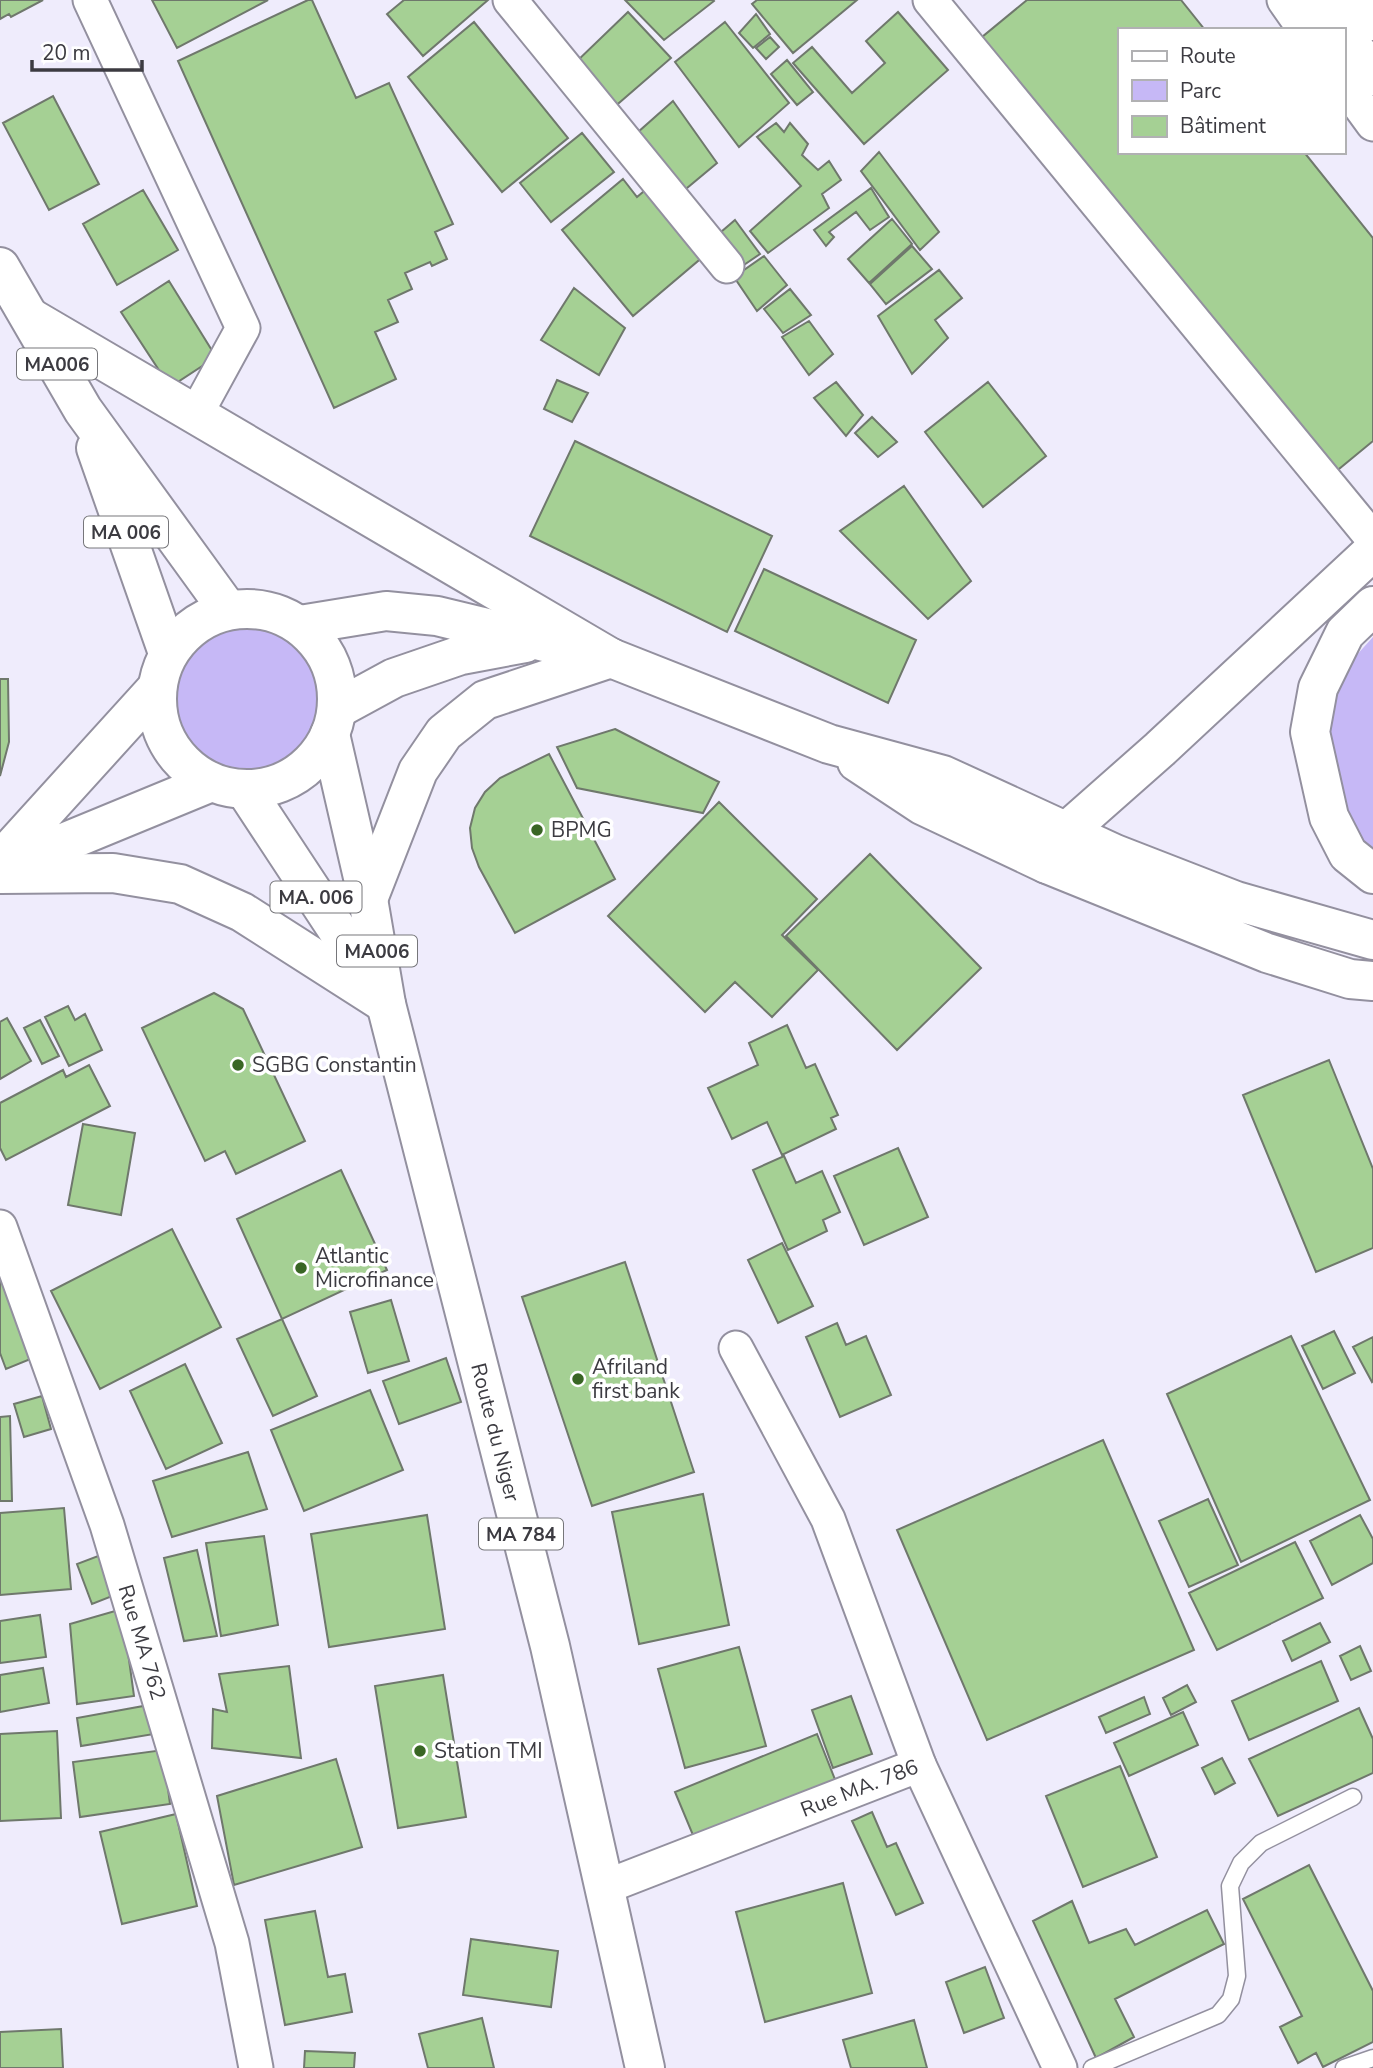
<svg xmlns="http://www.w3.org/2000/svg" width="1373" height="2068" font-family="'Nunito Sans',sans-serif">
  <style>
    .green { fill: #c6b8f6 }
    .building { fill: #a5d094; stroke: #6f786c; stroke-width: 2 }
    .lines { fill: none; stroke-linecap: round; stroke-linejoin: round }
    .service-casing { stroke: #93909f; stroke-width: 19 }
    .minor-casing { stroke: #93909f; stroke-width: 37 }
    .secondary-casing { stroke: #93909f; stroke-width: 42 }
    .primary-casing { stroke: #93909f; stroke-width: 42 }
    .trunk-casing { stroke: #93909f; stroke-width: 42 }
    .service { stroke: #fff; stroke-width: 16 }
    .minor { stroke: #fff; stroke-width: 33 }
    .secondary { stroke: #fff; stroke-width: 38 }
    .primary { stroke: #fff; stroke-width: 38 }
    .trunk { stroke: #fff; stroke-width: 38 }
    .poi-dot { fill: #396624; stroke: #fff; stroke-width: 2.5 }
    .labels { text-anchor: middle; stroke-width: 7; stroke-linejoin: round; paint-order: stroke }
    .shield { fill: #fff; stroke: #76767a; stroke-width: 2 }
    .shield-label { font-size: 19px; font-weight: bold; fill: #3c3b41 }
    .poi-label { font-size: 21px; fill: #3c3b41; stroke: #fff; text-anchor: start }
    .street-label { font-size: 21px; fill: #3c3b41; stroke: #fff }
  </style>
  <rect width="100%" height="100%" fill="#efecfc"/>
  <!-- green -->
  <path class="green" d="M163 702a82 82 0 1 1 164 0a82 82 0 1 1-164 0Z
    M1373,637V852L1363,843L1338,801L1328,752L1334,703L1354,658Z"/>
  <!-- building -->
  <path class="building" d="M0,0H43L11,17L9,14L0,19Z
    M152,0H268L177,48Z
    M308,0H312L356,98L389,83L453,224L435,232L447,259L432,266L430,262L405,273L412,289L388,300L398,322L375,332L396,379L334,408L178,61Z
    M404,0H488L423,56L387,14Z
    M625,0H713L714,1L664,40Z
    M757,0H857L793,53L752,4Z
    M1027,0H1181L1205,30H1119V152H1304L1373,238V441L1328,478L976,42Z
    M628,12L671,58L612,109L576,62Z
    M898,12L948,70L864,144L793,63L812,47L852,93L885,63L866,41Z
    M756,14L770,34L753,48L739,33Z
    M474,22L568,138L502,192L408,77Z
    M725,22L789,103L739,147L675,62Z
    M770,37L779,47L766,59L756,48Z
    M787,60L813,92L797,105L771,74Z
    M53,96L99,184L49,210L3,123Z
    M673,101L717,163L681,193L637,133Z
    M776,123L784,132L790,123L808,144L802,155L818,170L829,161L841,180L822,194L829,208L768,253L750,231L801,186L757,137Z
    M582,133L614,172L551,222L520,183Z
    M879,152L939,232L920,250L861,171Z
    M623,179L637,197L649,187L705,255L633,316L562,230Z
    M871,188L889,217L870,230L856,212L829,232L834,237L826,246L814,230Z
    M143,190L178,250L117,285L83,224Z
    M892,219L912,244L869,283L848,259Z
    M735,220L760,254L738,269L714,238Z
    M912,246L932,269L886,304L870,284Z
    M764,256L787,285L757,311L734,277Z
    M939,270L962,298L935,320L948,338L912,374L878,316Z
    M169,281L216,357L170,387L121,312Z
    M574,288L625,328L599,375L541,340Z
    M790,289L811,315L783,333L764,309Z
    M809,321L833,354L809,375L782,337Z
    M557,380L588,393L572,422L544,409Z
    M836,382L863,415L846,436L814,398Z
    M988,382L1046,456L983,507L925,432Z
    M872,417L897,442L878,457L855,433Z
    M575,441L772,536L727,632L530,536Z
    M904,486L971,581L928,619L840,531Z
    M764,569L916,640L888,703L735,631Z
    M0,679H8L9,742L0,776Z
    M615,729L719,782L703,813L577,788L557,747Z
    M549,754L615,879L515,933L479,867L472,848L470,828L475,808L485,792L500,778Z
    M719,802L817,899L782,935L818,970L772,1017L735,982L705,1012L608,916Z
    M870,854L981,968L897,1050L786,936Z
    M214,993L243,1009L305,1141L236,1174L225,1151L205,1161L142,1028Z
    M68,1006L75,1020L85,1014L102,1050L69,1066L45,1017Z
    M7,1018L31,1061L0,1079V1022Z
    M40,1020L59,1056L42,1064L24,1028Z
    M787,1025L806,1068L815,1064L838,1115L831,1118L836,1129L782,1155L767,1122L732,1139L708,1088L758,1065L749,1043Z
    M1329,1060L1373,1169V1248L1316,1272L1243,1095Z
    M89,1065L110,1106L6,1160L0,1148V1103L63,1070L66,1077Z
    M83,1124L135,1133L121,1215L68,1205Z
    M898,1148L928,1217L864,1245L834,1176Z
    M784,1156L796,1183L822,1171L840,1212L823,1220L827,1231L788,1250L753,1170Z
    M341,1170L387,1270L282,1319L237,1219Z
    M172,1229L221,1327L100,1389L51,1291Z
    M782,1243L813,1306L778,1323L748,1260Z
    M625,1262L694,1472L592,1506L522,1297Z
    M0,1264L38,1356L6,1369L0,1353Z
    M391,1300L409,1361L368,1373L350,1312Z
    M282,1319L317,1396L273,1416L237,1339Z
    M837,1323L846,1345L866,1336L891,1395L840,1417L806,1337Z
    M1334,1331L1355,1373L1323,1389L1302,1346Z
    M1291,1336L1370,1500L1241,1562L1167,1394Z
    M1373,1337V1381L1372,1382L1353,1347Z
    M446,1358L461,1402L399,1424L383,1381Z
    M185,1364L222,1443L166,1469L130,1391Z
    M370,1390L403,1470L304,1511L271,1430Z
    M42,1396L51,1429L24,1437L14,1404Z
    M10,1416L12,1501H0V1417Z
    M1103,1440L1194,1650L987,1740L897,1530Z
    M248,1452L267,1509L172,1537L153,1481Z
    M703,1494L729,1625L639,1644L612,1512Z
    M1208,1499L1238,1565L1189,1587L1159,1521Z
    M64,1508L71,1589L0,1595V1513Z
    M427,1515L445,1629L329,1647L311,1534Z
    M1360,1515L1373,1539V1563L1332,1585L1310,1541Z
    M264,1536L278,1625L221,1636L206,1543Z
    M1295,1542L1323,1598L1217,1650L1189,1593Z
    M197,1550L217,1636L184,1641L164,1558Z
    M106,1553L120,1593L92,1604L77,1564Z
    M122,1609L134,1696L77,1704L70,1624Z
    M40,1615L46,1657L0,1663V1621Z
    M1320,1623L1330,1642L1292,1661L1283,1641Z
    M1360,1646L1371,1671L1351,1680L1340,1656Z
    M739,1647L766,1746L685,1768L658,1669Z
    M1321,1661L1338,1701L1249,1740L1232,1701Z
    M289,1666L301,1758L212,1748L213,1709L227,1712L219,1674Z
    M43,1668L49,1703L0,1712V1675Z
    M443,1675L466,1817L398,1828L375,1686Z
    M1187,1685L1196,1702L1171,1715L1163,1698Z
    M851,1696L872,1754L833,1768L812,1710Z
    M1144,1697L1150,1714L1106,1733L1099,1717Z
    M149,1705L154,1734L81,1746L77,1718Z
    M1359,1708L1373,1739V1773L1278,1816L1249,1759Z
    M1183,1712L1198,1745L1129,1776L1114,1743Z
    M57,1731L61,1818L0,1821V1734Z
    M817,1734L836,1782L695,1840L675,1792Z
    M163,1750L170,1804L80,1817L73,1762Z
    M1222,1758L1235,1783L1215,1794L1202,1768Z
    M336,1759L362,1847L234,1885L217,1796Z
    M1120,1766L1157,1857L1083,1887L1046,1796Z
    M872,1812L887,1847L896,1843L923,1903L896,1915L852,1821Z
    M176,1814L197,1906L122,1924L100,1832Z
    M1309,1865L1373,1991V2042L1323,2067L1316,2053L1298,2063L1280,2027L1302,2016L1243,1899Z
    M843,1883L872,1993L765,2022L736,1912Z
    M1072,1901L1089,1943L1126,1929L1135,1945L1207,1910L1224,1944L1115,1999L1134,2037L1096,2058L1033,1921Z
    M315,1911L328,1977L345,1974L352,2012L285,2025L265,1920Z
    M471,1939L558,1951L551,2007L463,1995Z
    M985,1967L1004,2018L964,2033L946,1982Z
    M482,2018L494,2068H428L419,2034Z
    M914,2020L927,2068H851L843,2040Z
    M61,2029L63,2068H0V2032Z
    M305,2051L355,2053L354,2068H304Z"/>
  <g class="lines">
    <!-- service casing -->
    <g class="service-casing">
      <path id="service" d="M1092,2068L1218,2015L1231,1999L1237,1976L1230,1886L1241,1863L1261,1843L1353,1797
        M1344,2068L1373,2058"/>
    </g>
    <!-- minor casing -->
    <g class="minor-casing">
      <g id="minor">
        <path d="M90,0L243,328L196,414"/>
        <path d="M510,0L727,266"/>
        <path d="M930,0L1373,539"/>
        <path d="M1284,0L1305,30"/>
        <path d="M1343,83L1373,124"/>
        <path id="s1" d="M0,1227L107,1525L232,1943L256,2068"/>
        <path d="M736,1348L828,1519L919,1765"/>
        <path id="s2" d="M605,1887L919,1765L1060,2068"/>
      </g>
    </g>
    <!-- secondary casing -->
    <g class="secondary-casing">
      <path id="secondary" d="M300,625L386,611L437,616L611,658L829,744L943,775L1115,854L1236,901L1373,940
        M337,709L394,678L461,655L525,643
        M857,762L922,805L1047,864L1267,953L1350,979L1373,981
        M0,861L156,689
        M0,869L209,783"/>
    </g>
    <!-- primary casing -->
    <g class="primary-casing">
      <g id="primary">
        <path d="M0,267L83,410L228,610"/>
        <path d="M31,318L611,658"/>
        <path d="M96,448L168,653"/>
        <circle cx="247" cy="699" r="90"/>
        <path id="s3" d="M330,734L368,899L386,1004L550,1646L645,2068"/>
        <path d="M246,791L377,990"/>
        <path d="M0,874L113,873L180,884L242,912L386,1004"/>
        <path d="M368,899L418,771L444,733L485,700L611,658"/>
      </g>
    </g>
    <!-- trunk casing -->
    <g class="trunk-casing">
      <path id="trunk" d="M1322,0L1342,30
        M1355,0L1373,21
        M1343,32L1373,76
        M1373,606L1345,633L1318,688L1310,732L1329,817L1348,854L1373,874
        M1047,864L1066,832L1160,749L1373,551"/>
    </g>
    <!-- service -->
    <use href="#service" class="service"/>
    <!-- minor -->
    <use href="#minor" class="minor"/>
    <!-- secondary -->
    <use href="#secondary" class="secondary"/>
    <!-- primary -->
    <use href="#primary" class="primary"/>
    <!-- trunk -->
    <use href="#trunk" class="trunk"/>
  </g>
  <!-- markers -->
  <g class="poi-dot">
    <circle cx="537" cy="830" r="7"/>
    <circle cx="238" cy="1065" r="7"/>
    <circle cx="301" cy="1268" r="7"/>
    <circle cx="578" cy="1379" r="7"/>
    <circle cx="420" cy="1751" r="7"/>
  </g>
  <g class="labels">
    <!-- shield labels -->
    <g class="shield">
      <rect x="17" y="348.5" width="80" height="31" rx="5"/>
      <rect x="84" y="516.5" width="84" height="31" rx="5"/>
      <rect x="270.5" y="881.5" width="91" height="31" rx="5"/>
      <rect x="337" y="935.5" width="80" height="31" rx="5"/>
      <rect x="479" y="1518.5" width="84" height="31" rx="5"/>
    </g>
    <g class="shield-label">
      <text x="57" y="371">MA006</text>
      <text x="126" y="539">MA 006</text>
      <text x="316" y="904">MA. 006</text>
      <text x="377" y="958">MA006</text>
      <text x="521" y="1541">MA 784</text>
    </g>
    <!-- poi labels -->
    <g class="poi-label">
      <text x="551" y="837">BPMG</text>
      <text x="252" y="1072">SGBG Constantin</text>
      <text x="315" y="1263">Atlantic<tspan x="315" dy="24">Microfinance</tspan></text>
      <text x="592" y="1374">Afriland<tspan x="592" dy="24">first bank</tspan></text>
      <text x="434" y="1758">Station TMI</text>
    </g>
    <!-- street labels -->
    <g class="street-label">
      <text dy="7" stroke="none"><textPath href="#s3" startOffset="718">Route du Niger</textPath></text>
      <text dy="7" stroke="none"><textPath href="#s1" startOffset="439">Rue MA 762</textPath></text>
      <text dy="7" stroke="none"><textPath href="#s2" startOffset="273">Rue MA. 786</textPath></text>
    </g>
  </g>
  <!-- legend -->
  <rect x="1118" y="28" width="228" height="126" fill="#ffffff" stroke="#b1b1b3" stroke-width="2"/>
  <rect x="1132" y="51" width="35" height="10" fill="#ffffff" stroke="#b1b1b3" stroke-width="2"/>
  <text x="1180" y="63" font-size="21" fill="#3c3b41">Route</text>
  <rect x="1132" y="80" width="35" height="21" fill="#c6b8f6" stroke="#b1b1b3" stroke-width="2"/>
  <text x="1180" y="98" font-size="21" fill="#3c3b41">Parc</text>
  <rect x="1132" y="116" width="35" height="21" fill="#a5d094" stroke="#b1b1b3" stroke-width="2"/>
  <text x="1180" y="133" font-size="21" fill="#3c3b41">Bâtiment</text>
  <!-- scale -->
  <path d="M32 60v10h110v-10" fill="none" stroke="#3c3b41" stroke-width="3.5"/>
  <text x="42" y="60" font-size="21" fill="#3c3b41" stroke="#ffffff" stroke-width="5" paint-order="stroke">20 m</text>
</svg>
